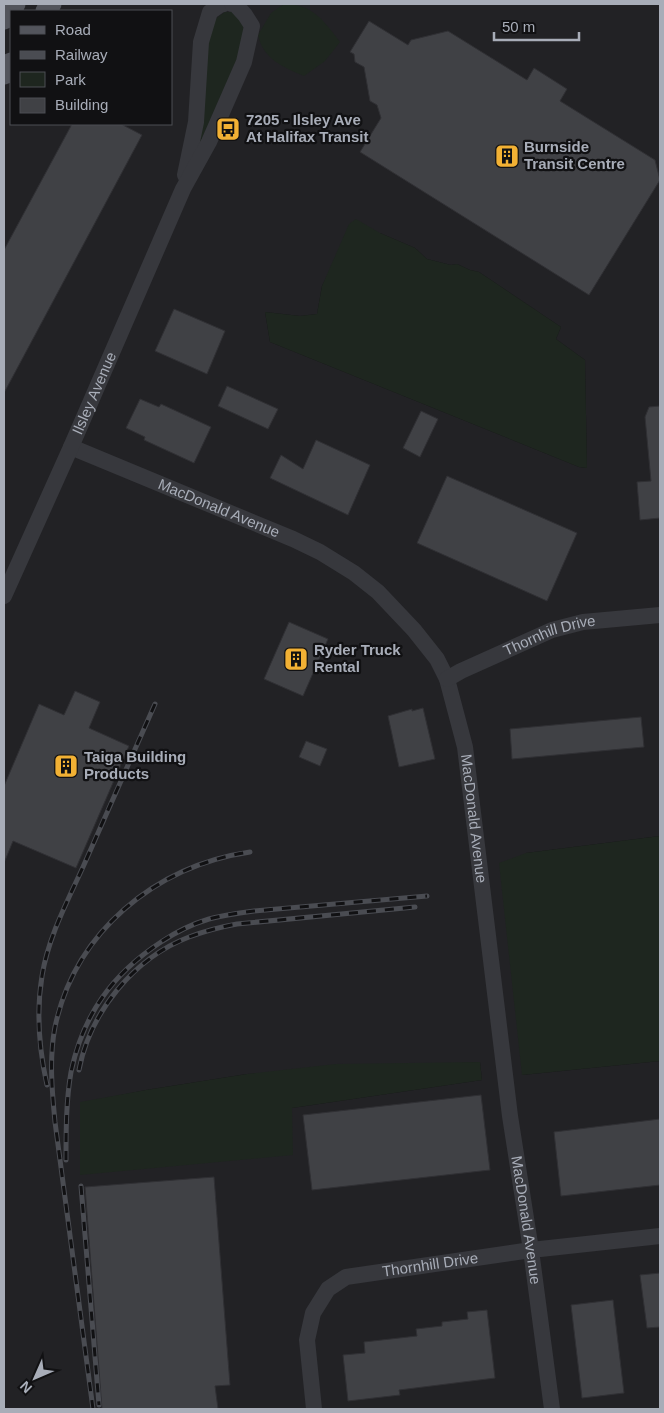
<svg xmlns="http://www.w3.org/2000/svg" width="664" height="1413" font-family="Arial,sans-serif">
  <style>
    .built { fill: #222225; fill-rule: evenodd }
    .green { fill: #1e261f }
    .building { fill: #404145; stroke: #303034 }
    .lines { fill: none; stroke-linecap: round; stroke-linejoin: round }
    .minor { stroke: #37383d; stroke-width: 16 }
    .major { stroke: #53555c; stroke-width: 21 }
    .rail-casing { stroke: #4a4c52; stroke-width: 5 }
    .rail { stroke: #111113; stroke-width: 3; stroke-dasharray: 9; stroke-linecap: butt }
    .labels { text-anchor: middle; stroke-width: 4.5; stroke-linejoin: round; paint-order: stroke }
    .poi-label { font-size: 15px; font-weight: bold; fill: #a8adb8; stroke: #111113; text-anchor: start }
    .street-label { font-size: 15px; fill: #a8adb8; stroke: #111113 }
  </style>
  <rect width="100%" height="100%" fill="#161618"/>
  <!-- built -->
  <path class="built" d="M4,4H660V836L526,853L522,1075L660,1061V1409H4ZM11,11H171V124H11ZM380,233L415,248L427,259L451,265L457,264L470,270L479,272L561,327L556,339L585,360L587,468L579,467L270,342L265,312L300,316L317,314L322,286L329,272ZM480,1062L482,1080L292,1108V1155L80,1103L146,1090L247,1074Z"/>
  <!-- green -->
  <path class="green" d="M284,4C313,4 324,21 340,42L325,61L304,76C283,67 263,59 258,35L271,13Z
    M225,12H233L243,22L244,35L241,50L201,141L198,140L207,41L215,19Z
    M356,219L380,233L415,248L427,259L451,265L457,264L470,270L479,272L561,327L556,339L585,360L587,468L579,467L270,342L265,312L300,316L317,314L322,286L349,224Z
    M660,836V1061L522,1075L499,863L526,853Z
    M480,1062L482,1080L292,1108L293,1155L80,1175V1102L146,1090L247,1074L336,1064Z"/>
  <!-- building -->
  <path class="building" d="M369,21L408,45L411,40L448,31L527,80L534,68L567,89L560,101L655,160L660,180L589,295L360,152L381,118L377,105L370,101L364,67L355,62L354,54L350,52Z
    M72,124H121L142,135L4,393V250Z
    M174,309L225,331L207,374L155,351Z
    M227,386L278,409L268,429L218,406Z
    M140,399L159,407L161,404L211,427L194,463L144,440L145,437L126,428Z
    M660,406V518L640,520L637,482L651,481L645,417L649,407Z
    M421,411L438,419L420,457L403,448Z
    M316,440L370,465L348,515L270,478L281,455L303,469Z
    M447,476L577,533L547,601L417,543Z
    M289,622L328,639L303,696L264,679Z
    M75,691L100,702L89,728L129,746L76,868L13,841L4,863V786L39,704L64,715Z
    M423,708L435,759L399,767L388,716L412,709V711Z
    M641,717L644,747L512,759L510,729Z
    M306,741L327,749L320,766L299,757Z
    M481,1095L490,1170L312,1190L303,1115Z
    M660,1119V1185L561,1196L554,1132Z
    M214,1177L230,1385L215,1386L218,1409H102L85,1187Z
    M660,1273V1327L647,1328L640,1275Z
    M613,1300L624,1393L582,1398L571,1305Z
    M487,1310L495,1378L399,1390L400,1395L348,1401L343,1355L365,1353L364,1342L417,1336L416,1329L442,1326V1322L468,1319L467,1312Z"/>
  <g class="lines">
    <!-- minor -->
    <g class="minor">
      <path d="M185,175L196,122L201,42L210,12L220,5L224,4"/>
      <path id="s1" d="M71,447L293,539L320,552L354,573L378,592L414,630L437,659L447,679L465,747L510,1116L531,1250L552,1409"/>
      <path id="s2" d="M4,596L71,447L183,189L209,142L244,62L252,26L245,15L235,4H232"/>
      <path id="s3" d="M447,679L461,671L552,630L583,622L660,615"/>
      <path id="s4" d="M314,1409L307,1340L313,1313L328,1289L346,1277L531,1250L660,1236"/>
    </g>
    <!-- major -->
    <path class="major" d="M46,11L51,4
      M4,19L15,4
      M4,74L11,63"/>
    <!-- rail casing -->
    <g class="rail-casing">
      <path id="rail" d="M79,1070C90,1012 134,958 189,937C205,931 220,927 237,924L415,907
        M47,1085C39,1049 36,1013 42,976C48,938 67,902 83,867C107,812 131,758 155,704
        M66,1160C66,1131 66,1101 71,1072C83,1015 112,974 161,942C176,932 192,924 209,919C224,915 239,913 254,911L427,896
        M81,1186L99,1405
        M93,1409L55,1122C52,1091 49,1058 55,1027C75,932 155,866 250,852"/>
    </g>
    <!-- rail -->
    <use href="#rail" class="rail"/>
  </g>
  <!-- icons -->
  <defs>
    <g id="bus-square" transform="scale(1.25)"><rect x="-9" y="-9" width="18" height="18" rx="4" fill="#f2b134" stroke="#111113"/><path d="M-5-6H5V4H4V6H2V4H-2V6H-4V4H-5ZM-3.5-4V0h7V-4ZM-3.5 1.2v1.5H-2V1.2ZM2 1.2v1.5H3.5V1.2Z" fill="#111"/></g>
    <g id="building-square" transform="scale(1.25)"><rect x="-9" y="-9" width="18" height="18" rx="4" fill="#f2b134" stroke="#111113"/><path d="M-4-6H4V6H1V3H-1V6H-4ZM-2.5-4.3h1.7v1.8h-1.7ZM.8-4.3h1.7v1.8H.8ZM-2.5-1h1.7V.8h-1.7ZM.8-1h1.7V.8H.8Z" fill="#111"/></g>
  </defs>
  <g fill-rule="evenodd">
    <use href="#bus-square" x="228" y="129"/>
    <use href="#building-square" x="507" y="156"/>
    <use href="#building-square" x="296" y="659"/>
    <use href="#building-square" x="66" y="766"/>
  </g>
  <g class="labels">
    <!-- poi labels -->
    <g class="poi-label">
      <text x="246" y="125">7205 - Ilsley Ave<tspan x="246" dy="17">At Halifax Transit</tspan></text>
      <text x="524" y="152">Burnside<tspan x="524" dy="17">Transit Centre</tspan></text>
      <text x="314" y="655">Ryder Truck<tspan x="314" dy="17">Rental</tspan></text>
      <text x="84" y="762">Taiga Building<tspan x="84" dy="17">Products</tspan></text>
    </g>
    <!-- street labels -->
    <g class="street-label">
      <text dy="5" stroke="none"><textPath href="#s2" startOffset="222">Ilsley Avenue</textPath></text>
      <text dy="5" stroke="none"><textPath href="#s1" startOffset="160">MacDonald Avenue</textPath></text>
      <text dy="5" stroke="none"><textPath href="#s3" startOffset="112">Thornhill Drive</textPath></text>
      <text dy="5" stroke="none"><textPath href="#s1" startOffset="595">MacDonald Avenue</textPath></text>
      <text dy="5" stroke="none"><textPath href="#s1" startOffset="1000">MacDonald Avenue</textPath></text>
      <text dy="5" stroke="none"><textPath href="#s4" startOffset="232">Thornhill Drive</textPath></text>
    </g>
  </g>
  <!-- border -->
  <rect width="664" height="1413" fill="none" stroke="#a8adb8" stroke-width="10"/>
  <!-- legend -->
  <rect x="10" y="10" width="162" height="115" fill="#111113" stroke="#4d4f55"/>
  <rect x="20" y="26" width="25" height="8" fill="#53555c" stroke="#4d4f55"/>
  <text x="55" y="35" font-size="15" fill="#a8adb8">Road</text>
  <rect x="20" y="51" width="25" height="8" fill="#4a4c52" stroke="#4d4f55"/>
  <text x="55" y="60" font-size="15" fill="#a8adb8">Railway</text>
  <rect x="20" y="72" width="25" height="15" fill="#1e261f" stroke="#4d4f55"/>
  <text x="55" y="85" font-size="15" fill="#a8adb8">Park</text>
  <rect x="20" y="98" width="25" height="15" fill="#404145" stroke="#4d4f55"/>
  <text x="55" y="110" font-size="15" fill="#a8adb8">Building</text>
  <!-- north arrow -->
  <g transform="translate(35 1378) rotate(225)" stroke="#111113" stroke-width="4" paint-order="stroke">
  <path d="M0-4L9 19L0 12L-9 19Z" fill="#a8adb8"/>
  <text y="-8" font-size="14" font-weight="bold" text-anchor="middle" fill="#a8adb8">N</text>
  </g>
  <!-- scale -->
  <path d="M494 32v8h85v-8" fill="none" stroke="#a8adb8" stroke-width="2.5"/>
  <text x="502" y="32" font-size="15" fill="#a8adb8" stroke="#111113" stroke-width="4" paint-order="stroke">50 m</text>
</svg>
